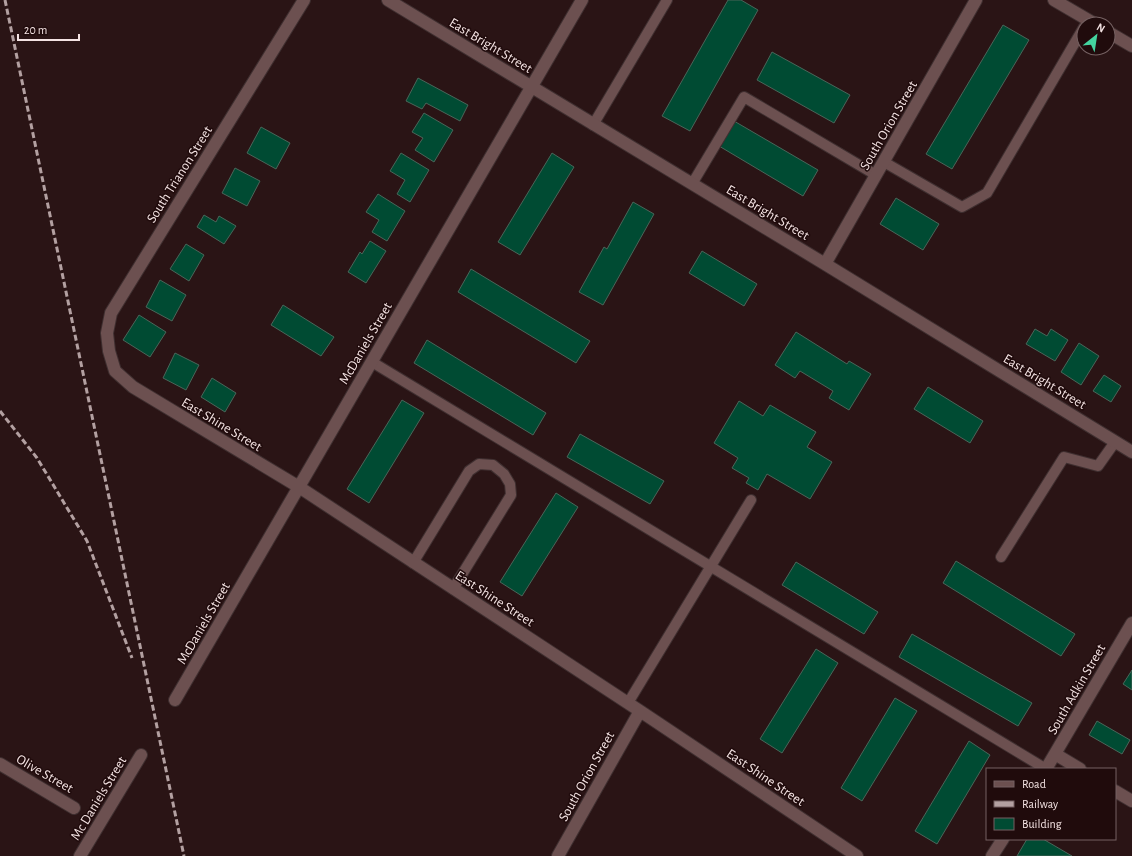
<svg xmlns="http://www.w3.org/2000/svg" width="1132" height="856" font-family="'Alegreya Sans',sans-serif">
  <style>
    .building { fill: #004b33; stroke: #4a6559 }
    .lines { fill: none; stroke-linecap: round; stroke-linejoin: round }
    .lane-casing { stroke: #3f2f30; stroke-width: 12 }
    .street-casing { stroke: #3f2f30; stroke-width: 14 }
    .lane { stroke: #6c5050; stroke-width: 10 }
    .street { stroke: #6c5050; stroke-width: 12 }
    .rail { stroke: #b3a0a1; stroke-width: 3; stroke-dasharray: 6 3; stroke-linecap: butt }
    .labels { text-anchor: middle; stroke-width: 3; stroke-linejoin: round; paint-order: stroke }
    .street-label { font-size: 14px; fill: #f4e3e3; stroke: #200b0c }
  </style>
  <rect width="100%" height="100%" fill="#2a1415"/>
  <!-- building -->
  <path class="building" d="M728,0H741L758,10L690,131L662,116Z
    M1003,25L1029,40L952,169L926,154Z
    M772,52L850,95L834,123L757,80Z
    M418,78L468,105L460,121L426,103L422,109L406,101Z
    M424,113L453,130L434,162L415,150L423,138L412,132Z
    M734,121L818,170L803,196L719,146Z
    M261,127L290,143L276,169L247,153Z
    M401,153L429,170L410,202L397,194L405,180L390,171Z
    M552,153L574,167L520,255L498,242Z
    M235,168L260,181L247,206L222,193Z
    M378,194L405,211L387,241L372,232L379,220L366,212Z
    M896,198L939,224L923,250L880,224Z
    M633,202L654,214L603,305L579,292L604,247L607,249Z
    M204,215L216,222L219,216L236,226L224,244L197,227Z
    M370,241L386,251L366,283L348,272L360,252L362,254Z
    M186,244L204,255L189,281L170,269Z
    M702,251L757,284L744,306L689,273Z
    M471,269L590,341L576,363L458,292Z
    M160,280L186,295L172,321L146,307Z
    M283,305L334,337L321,356L271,325Z
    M139,315L166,332L150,357L123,340Z
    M1035,329L1047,336L1051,329L1068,340L1055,361L1026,344Z
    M796,332L847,364L849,361L871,374L849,410L829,398L833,391L800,371L795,378L775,365Z
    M427,340L546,413L533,435L414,363Z
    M1079,343L1099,356L1081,385L1061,372Z
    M175,353L199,365L186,390L163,378Z
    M1104,375L1121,386L1111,402L1093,391Z
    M212,378L236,393L225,412L201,397Z
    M928,387L983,421L970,443L914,409Z
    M402,400L424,413L369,503L347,489Z
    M739,401L763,416L770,405L816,432L807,447L832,462L810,499L767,474L758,490L746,483L749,478L732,468L738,458L714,443Z
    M580,434L664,481L650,504L567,457Z
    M556,493L578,507L522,596L500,582Z
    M956,561L1075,634L1061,656L943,583Z
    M796,562L878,612L864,634L782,585Z
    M912,634L1032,703L1018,726L899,657Z
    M816,649L838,663L782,753L760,739Z
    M1132,670V690L1123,684Z
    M895,698L917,711L862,801L841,788Z
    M1097,721L1130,740L1122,754L1089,735Z
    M969,741L990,755L937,844L915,831Z
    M1027,839H1043L1072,856H1017Z"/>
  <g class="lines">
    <!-- lane casing -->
    <g class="lane-casing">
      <path id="lane" d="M593,125L667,0
        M884,162L962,207L987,193L1084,27
        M692,184L744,97L876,175
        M372,362L1046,769
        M1001,557L1064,457L1098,466L1115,442
        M413,563L469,471L479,464L493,465L504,474L510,484L511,495L453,589
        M628,703L751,500"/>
    </g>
    <!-- street casing -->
    <g class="street-casing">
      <path id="street" d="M304,0L111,313L107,333L109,351L115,371L133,387L299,487L640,711L857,856
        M388,0L825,264L1132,452
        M1054,0L1095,24
        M1108,32L1132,46
        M825,264L976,0
        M175,700L582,0
        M1055,754L1080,769
        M0,764L74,808
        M1046,769L1132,623
        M1115,791L1132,801
        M80,856L141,755
        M558,856L640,711
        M992,856L1003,839"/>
    </g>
    <!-- lane -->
    <use href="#lane" class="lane"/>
    <!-- street -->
    <use href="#street" class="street"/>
    <!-- rail -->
    <path class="rail" d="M5,0L184,856
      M0,411L37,458L87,541L132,658"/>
  </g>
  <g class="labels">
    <!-- street labels -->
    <g class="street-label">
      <text transform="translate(491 45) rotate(31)" y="5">East Bright Street</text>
      <text transform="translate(888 125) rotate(-60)" y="5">South Orion Street</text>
      <text transform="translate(179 174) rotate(-58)" y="5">South Trianon Street</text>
      <text transform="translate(768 212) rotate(31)" y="5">East Bright Street</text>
      <text transform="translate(365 343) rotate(-60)" y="5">McDaniels Street</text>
      <text transform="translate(1045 381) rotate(31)" y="5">East Bright Street</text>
      <text transform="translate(222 424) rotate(31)" y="5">East Shine Street</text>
      <text transform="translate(495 598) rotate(33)" y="5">East Shine Street</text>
      <text transform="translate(203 623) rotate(-60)" y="5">McDaniels Street</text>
      <text transform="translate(1076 689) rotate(-60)" y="5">South Adkin Street</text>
      <text transform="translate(45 773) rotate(30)" y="5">Olive Street</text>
      <text transform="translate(586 776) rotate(-61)" y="5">South Orion Street</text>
      <text transform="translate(766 777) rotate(34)" y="5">East Shine Street</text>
      <text transform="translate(98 798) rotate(-59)" y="5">Mc Daniels Street</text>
    </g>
  </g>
  <!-- legend -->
  <rect x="986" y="768" width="130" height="72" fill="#200b0c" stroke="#756162"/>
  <rect x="994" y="781" width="20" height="6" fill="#6c5050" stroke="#756162"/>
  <text x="1022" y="788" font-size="12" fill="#f4e3e3">Road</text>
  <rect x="994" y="801" width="20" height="6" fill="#b3a0a1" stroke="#756162"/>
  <text x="1022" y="808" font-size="12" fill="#f4e3e3">Railway</text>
  <rect x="994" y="818" width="20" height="12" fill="#004b33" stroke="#756162"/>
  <text x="1022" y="828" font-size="12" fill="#f4e3e3">Building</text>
  <!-- north arrow -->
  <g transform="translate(1096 36) rotate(30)"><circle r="19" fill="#200b0c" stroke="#756162"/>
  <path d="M0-3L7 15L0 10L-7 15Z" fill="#44d49f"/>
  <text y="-6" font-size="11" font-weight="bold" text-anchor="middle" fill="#f4e3e3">N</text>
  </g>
  <!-- scale -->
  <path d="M18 34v6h61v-6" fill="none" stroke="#f4e3e3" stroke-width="2"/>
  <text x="24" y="34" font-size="12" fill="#f4e3e3" stroke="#200b0c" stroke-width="3" paint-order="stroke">20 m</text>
</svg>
